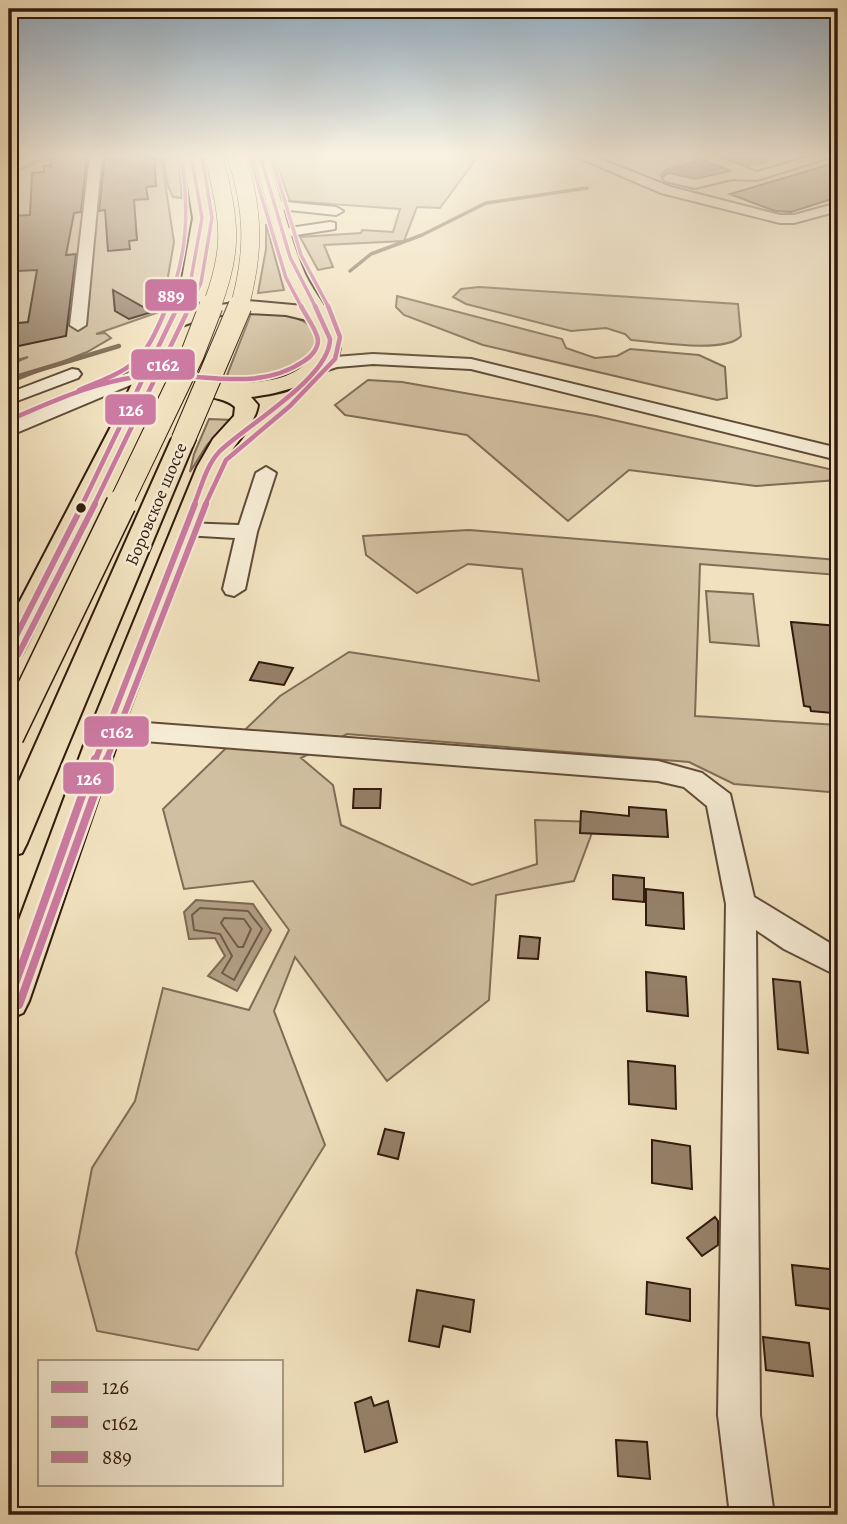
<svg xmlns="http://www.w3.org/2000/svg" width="847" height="1524" font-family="Alegreya,serif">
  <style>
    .green { fill: #d0bfa0; stroke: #806c56; stroke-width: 2 }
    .water { fill: #b09d82; stroke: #7d6953; stroke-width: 2 }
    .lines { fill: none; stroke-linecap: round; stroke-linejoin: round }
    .shore { stroke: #705c48; stroke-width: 2 }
    .stream-far1 { stroke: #7d6953; stroke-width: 3.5 }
    .stream { stroke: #7d6953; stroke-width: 4.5 }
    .taxiway { fill: #917e66; fill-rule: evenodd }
    .building { fill: #958169; stroke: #311a0d; stroke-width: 2 }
    .minor-casing { stroke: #614c39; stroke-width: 4 }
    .major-casing { stroke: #311a0d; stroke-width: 4 }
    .minor { fill: #f6ecd5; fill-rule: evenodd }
    .major { fill: #f1e1be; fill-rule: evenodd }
    .major-bridge-far2-casing { stroke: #311a0d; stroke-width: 19; stroke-linecap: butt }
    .major-bridge-far1-casing { stroke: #311a0d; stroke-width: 25; stroke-linecap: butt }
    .major-bridge-casing { stroke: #311a0d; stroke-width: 32; stroke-linecap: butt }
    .major-bridge-far2 { stroke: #f1e1be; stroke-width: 18 }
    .major-bridge-far1 { stroke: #f1e1be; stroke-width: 23 }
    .major-bridge { stroke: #f1e1be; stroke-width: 29 }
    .bus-1-far3-casing { stroke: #f6ecd5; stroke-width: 6 }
    .bus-1-far2-casing { stroke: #f6ecd5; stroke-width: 8 }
    .bus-1-far1-casing { stroke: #f6ecd5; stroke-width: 10 }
    .bus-1-casing { stroke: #f6ecd5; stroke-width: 13 }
    .bus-2-far3-casing { stroke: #f6ecd5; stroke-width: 6 }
    .bus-2-far2-casing { stroke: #f6ecd5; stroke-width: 8 }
    .bus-2-far1-casing { stroke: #f6ecd5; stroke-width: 10 }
    .bus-2-casing { stroke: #f6ecd5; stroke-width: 13 }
    .bus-3-far1-casing { stroke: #f6ecd5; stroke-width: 6 }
    .bus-3-casing { stroke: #f6ecd5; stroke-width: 8 }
    .bus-1-far3 { stroke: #cc7aa1; stroke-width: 3.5 }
    .bus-1-far2 { stroke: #cc7aa1; stroke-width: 4.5 }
    .bus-1-far1 { stroke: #cc7aa1; stroke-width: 6 }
    .bus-1 { stroke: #cc7aa1; stroke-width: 8 }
    .bus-2-far3 { stroke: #cc7aa1; stroke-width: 3.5 }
    .bus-2-far2 { stroke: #cc7aa1; stroke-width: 4.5 }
    .bus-2-far1 { stroke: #cc7aa1; stroke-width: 6 }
    .bus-2 { stroke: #cc7aa1; stroke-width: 8 }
    .bus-3-far1 { stroke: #cc7aa1; stroke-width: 3.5 }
    .bus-3 { stroke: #cc7aa1; stroke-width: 4.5 }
    .bus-dot { fill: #311a0d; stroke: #f6ecd5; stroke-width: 2.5 }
    .labels { text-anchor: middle; stroke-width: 5; stroke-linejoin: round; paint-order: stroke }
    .far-street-label { font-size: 18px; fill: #311a0d; stroke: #f6ecd5 }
    .line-badge { stroke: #f6ecd5; stroke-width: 2.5 }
    .badge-label { font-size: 19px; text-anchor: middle; font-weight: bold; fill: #fff }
  </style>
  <rect width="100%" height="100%" fill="#f1e1be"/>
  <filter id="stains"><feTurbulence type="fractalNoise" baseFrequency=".00286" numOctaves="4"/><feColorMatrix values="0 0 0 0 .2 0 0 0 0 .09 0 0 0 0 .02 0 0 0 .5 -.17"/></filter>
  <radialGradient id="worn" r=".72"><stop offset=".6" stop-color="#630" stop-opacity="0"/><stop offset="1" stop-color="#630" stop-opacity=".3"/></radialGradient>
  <!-- green -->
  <path class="green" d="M9,155H161L174,242L162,311L96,334L105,333L111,338L87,352L9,383V365L28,357L9,362Z
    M163,155H177L179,158L182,198L173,197L168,186Z
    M273,155H462L476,159L440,208L417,207L404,241L324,245L333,267L318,270L300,237L361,233L362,230L393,232L400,209L290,201Z
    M266,224L284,290L258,293L266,249Z
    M479,287L738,304L741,336C726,354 655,342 631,340L625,334L606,328L571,331L466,304L453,297L461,289Z
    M397,296L562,339L566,348L595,358L617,356L630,349L699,355L725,367L727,398L717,400L483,345L404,315L396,307Z
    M251,314C274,314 299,312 316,331C315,386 263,382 224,383Z
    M368,380L402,382L596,416L838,471V480L756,486L629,470L568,521L467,435L345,415L335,405Z
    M209,419L232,420L207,445L190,472L194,454Z
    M469,530L838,560V575L700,564L695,716L838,725V780L829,792L734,784L689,762L347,734L301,758L333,785L341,825L472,885L537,864L535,820L596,822L574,881L496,895L489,1000L387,1081L295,957L274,1011L325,1145L198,1350L97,1331L76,1253L92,1168L135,1101L163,988L249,1010L289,930L253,881L184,889L163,809L280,696L349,652L539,681L522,569L468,564L417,593L366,555L363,536Z
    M706,591L753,594L759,646L710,642Z"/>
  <!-- water -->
  <path class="water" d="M196,900L253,904L271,930L237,991L208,976L225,956L215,938L189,939L184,912Z"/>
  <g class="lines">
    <!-- shore -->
    <path class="shore" d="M200,908L248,911L262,929L234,980L222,973L232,956L220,934L194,930L192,915Z
      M224,918L244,919L251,929L243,947H238L221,923Z"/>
    <!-- stream-far1 -->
    <path class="stream-far1" d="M350,271L371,254L422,235L486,203L587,188"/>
    <!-- stream -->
    <path class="stream" d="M9,379L119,346"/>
    <!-- taxiway -->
    <path class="taxiway" d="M714,155H768L770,158L766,164L720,171L674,184L664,181L659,175L664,169Z"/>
  </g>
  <!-- building -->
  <path class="building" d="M51,155H87L81,212L74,213L66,255L76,254L66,336L9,348V324L28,322L37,270L17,271L18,266L9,267V216L30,215L32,173L44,172V166H51Z
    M105,155H154L156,186L146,187L148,199L134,200L137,240L129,241L130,249L108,251L105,210L99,211Z
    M838,162V197L791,212L775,211L730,194Z
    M113,290L152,312L129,319L115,311Z
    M791,622L838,626V708H831L832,713L811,711L810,707L804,706Z
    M259,662L293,668L284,685L250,680Z
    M354,789H381L380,808H353Z
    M629,807L666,810L668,837L580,833L581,811L629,816Z
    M613,875L644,878V902L613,899Z
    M646,889L683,893L684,929L646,925Z
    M520,936L540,938L538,959L518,958Z
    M646,972L686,977L688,1016L647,1011Z
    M773,979L800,982L808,1053L778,1049Z
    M628,1061L675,1066L676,1109L629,1104Z
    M385,1129L404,1133L398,1159L378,1154Z
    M652,1140L690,1146L692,1189L652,1183Z
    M715,1217L718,1221V1245L702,1256L687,1238Z
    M792,1265L838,1270V1310L796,1305Z
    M647,1282L690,1289V1321L646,1314Z
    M417,1290L474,1300L470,1332L443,1326L439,1347L409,1341Z
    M763,1337L809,1343L813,1376L766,1370Z
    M371,1397L374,1406L388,1401L397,1442L365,1452L355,1403Z
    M616,1440L647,1442L650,1479L618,1476Z"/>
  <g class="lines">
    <!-- minor casing -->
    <g class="minor-casing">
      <path id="minor" d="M30,155H47L9,174V165Z
        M90,155H102L86,325L78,330L70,325Z
        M572,155H590L671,187L780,215H794L838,203V211L794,223H780L661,193Z
        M693,155H712L757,172L816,155H837L757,180L732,179L695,188L665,181L663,178L669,174L695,180L733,171Z
        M276,201L336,207L343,211L336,215L271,208L269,205Z
        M330,222L335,223V229L283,237L276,233L283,229Z
        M157,351L165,356L140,381L9,436V424L128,373Z
        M373,354L471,359L838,448V460L471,369L373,364L337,367L312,375L303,370L335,357Z
        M72,369L78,370L81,374L78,378L9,404V393Z
        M266,467L276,473L257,532L245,589L234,596L226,594L223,589L235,538L184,535L174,529L184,523L239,525L256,473Z
        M106,720L658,761L702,773L730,794L754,897L838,948V976L784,949L756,930L760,1415L774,1515H730L718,1415L726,904L707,806L684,787L658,781L106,738L97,735L93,729L97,723Z"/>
    </g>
    <!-- major casing -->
    <g class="major-casing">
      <path id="major" d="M183,155H199L211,218L200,279L186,310L248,301L304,306L287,274L253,155H268C280,194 289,237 305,274C315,295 333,314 339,336C349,378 280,394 251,397L258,405C255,426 232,446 221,467L122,729L29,1001L23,1013L9,1019V947L90,729L197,467L213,439L234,416L235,407C225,397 207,400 199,389C212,370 287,404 320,346L311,321L286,315L248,313L210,316L179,327L140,413L24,650L20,657L9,660V622L118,413L182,279L193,218Z
        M183,433L191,435L195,440L27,843L22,853L9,857V804L171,440L175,435Z"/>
    </g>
    <!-- minor -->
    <use href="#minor" class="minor"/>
    <!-- major -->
    <use href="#major" class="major"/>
    <!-- major-bridge-far2 casing -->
    <g class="major-bridge-far2-casing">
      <path id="major-bridge-far2" d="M236,155C254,209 255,253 239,308
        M211,308C236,244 228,219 214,155"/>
    </g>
    <!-- major-bridge-far1 casing -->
    <g class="major-bridge-far1-casing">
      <path id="major-bridge-far1" d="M183,440L240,306
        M120,505L192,355L211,306"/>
    </g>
    <!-- major-bridge casing -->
    <g class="major-bridge-casing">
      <path id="major-bridge" d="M9,736L121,504"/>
    </g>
    <!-- major-bridge-far2 -->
    <use href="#major-bridge-far2" class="major-bridge-far2"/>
    <!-- major-bridge-far1 -->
    <use href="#major-bridge-far1" class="major-bridge-far1"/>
    <!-- major-bridge -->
    <use href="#major-bridge" class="major-bridge"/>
    <!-- bus-1-far3 casing -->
    <g class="bus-1-far3-casing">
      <path id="bus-1-far3" d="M260,155L290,257L316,308
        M178,308L191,279L202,218L191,155"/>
    </g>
    <!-- bus-1-far2 casing -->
    <g class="bus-1-far2-casing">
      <path id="bus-1-far2" d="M82,505L178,306
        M194,505C201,488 206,466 219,452C245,426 330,378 330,339L315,306"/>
    </g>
    <!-- bus-1-far1 casing -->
    <g class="bus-1-far1-casing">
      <path id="bus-1-far1" d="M9,650L83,504
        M95,761L195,504"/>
    </g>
    <!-- bus-1 casing -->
    <g class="bus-1-casing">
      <path id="bus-1" d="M9,1001L95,759"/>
    </g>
    <!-- bus-2-far3 casing -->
    <g class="bus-2-far3-casing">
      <path id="bus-2-far3" d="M271,155L301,255L329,308
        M189,308L201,283L212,218L202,155"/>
    </g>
    <!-- bus-2-far2 casing -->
    <g class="bus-2-far2-casing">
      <path id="bus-2-far2" d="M94,505L190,306
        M205,505L226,460L290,406L335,359L340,337L328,306"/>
    </g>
    <!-- bus-2-far1 casing -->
    <g class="bus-2-far1-casing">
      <path id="bus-2-far1" d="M18,655L95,504
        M106,761L206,504"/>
    </g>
    <!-- bus-2 casing -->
    <g class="bus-2-casing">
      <path id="bus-2" d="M19,1005L107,759"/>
    </g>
    <!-- bus-3-far1 casing -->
    <g class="bus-3-far1-casing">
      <path id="bus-3-far1" d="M250,158L286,278L302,308
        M166,308C187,258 190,211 181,157"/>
    </g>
    <!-- bus-3 casing -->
    <g class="bus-3-casing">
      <path id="bus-3" d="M79,390C136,367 143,364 167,306
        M9,420C50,403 91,383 136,377C192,368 253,396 304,361C311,357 318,349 318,340C317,330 306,316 301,306"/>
    </g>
    <!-- bus-1-far3 -->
    <use href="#bus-1-far3" class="bus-1-far3"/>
    <!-- bus-1-far2 -->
    <use href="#bus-1-far2" class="bus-1-far2"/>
    <!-- bus-1-far1 -->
    <use href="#bus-1-far1" class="bus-1-far1"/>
    <!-- bus-1 -->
    <use href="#bus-1" class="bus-1"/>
    <!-- bus-2-far3 -->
    <use href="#bus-2-far3" class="bus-2-far3"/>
    <!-- bus-2-far2 -->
    <use href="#bus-2-far2" class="bus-2-far2"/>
    <!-- bus-2-far1 -->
    <use href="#bus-2-far1" class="bus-2-far1"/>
    <!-- bus-2 -->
    <use href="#bus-2" class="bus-2"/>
    <!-- bus-3-far1 -->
    <use href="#bus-3-far1" class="bus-3-far1"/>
    <!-- bus-3 -->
    <use href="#bus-3" class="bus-3"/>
  </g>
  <!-- sky -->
  <linearGradient id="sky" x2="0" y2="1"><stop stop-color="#91abbf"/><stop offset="0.42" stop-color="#f9f2e2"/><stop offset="1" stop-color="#f9f2e2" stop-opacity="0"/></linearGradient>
  <rect width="847" height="369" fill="url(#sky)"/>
  <!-- markers -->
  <circle class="bus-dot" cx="81" cy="508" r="6"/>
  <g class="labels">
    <!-- far-street labels -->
    <g class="far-street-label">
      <text transform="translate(156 504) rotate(-67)" y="6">Боровское шоссе</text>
    </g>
  </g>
  <g class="line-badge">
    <rect x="144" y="278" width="54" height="34" rx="7" fill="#cc7aa1"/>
    <rect x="130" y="348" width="66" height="33" rx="7" fill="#cc7aa1"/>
    <rect x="104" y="393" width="53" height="33" rx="7" fill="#cc7aa1"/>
    <rect x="83" y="715" width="67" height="33" rx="7" fill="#cc7aa1"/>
    <rect x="62" y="761" width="53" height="34" rx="7" fill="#cc7aa1"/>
  </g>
  <g class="badge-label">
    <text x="171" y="302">889</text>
    <text x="163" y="371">с162</text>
    <text x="131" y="416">126</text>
    <text x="117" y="738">с162</text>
    <text x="89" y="785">126</text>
  </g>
  <!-- margin -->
  <rect width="847" height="1524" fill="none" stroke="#f1e1be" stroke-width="35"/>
  <rect x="10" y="10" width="826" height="1503" fill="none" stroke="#311a0d" stroke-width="3.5"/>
  <rect x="18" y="18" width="812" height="1489" fill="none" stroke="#311a0d" stroke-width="2"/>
  <!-- legend -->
  <rect x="38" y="1360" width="245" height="126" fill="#f6ecd5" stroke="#a79885" stroke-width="2"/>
  <rect x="52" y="1382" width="35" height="10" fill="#cc7aa1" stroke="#a79885" stroke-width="2"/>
  <text x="102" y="1394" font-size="21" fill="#311a0d">126</text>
  <rect x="52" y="1417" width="35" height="10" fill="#cc7aa1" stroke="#a79885" stroke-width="2"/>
  <text x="102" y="1430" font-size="21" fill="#311a0d">с162</text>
  <rect x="52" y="1452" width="35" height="10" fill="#cc7aa1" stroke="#a79885" stroke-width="2"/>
  <text x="102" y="1464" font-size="21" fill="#311a0d">889</text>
  <rect width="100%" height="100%" filter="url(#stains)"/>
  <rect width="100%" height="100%" fill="url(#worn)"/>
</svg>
